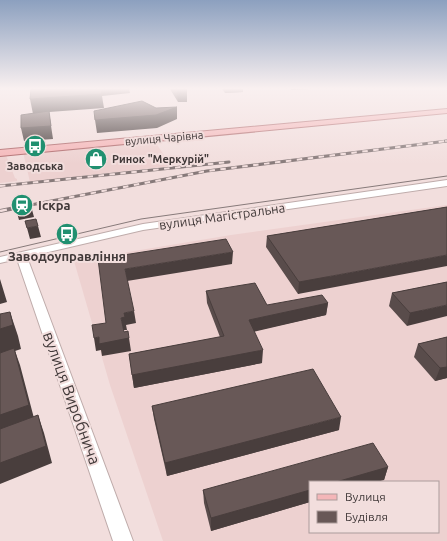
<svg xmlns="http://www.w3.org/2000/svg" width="447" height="541" font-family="Ubuntu,sans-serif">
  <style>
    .built { fill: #edd1d0; fill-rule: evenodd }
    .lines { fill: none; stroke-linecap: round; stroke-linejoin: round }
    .minor-casing { stroke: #bfacab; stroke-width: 2 }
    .major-casing { stroke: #b06b6d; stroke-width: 2 }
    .minor { fill: #fff; fill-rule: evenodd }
    .major { fill: #f4b6b8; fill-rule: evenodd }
    .tram { stroke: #877a7a; stroke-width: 1 }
    .rail-far2-casing { stroke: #877a7a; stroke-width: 2.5 }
    .rail-far1-casing { stroke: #877a7a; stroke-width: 3 }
    .rail-casing { stroke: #877a7a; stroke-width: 4 }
    .rail-far2 { stroke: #f2dedd; stroke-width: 1.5; stroke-dasharray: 4.5; stroke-linecap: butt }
    .rail-far1 { stroke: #f2dedd; stroke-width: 2; stroke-dasharray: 5.5; stroke-linecap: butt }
    .rail { stroke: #f2dedd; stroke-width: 2.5; stroke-dasharray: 7; stroke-linecap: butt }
    .wall { fill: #594c4b }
    .shaded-wall { fill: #493e3d }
    .building { fill: #685857; stroke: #493e3d }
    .labels { text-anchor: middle; stroke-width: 4; stroke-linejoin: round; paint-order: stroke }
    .far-street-label { font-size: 11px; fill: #413939; stroke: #f2dedd }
    .far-poi-label { font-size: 11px; font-weight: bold; fill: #413939; stroke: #f2dedd; text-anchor: start }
    .poi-label { font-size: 13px; font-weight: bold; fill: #413939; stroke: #f2dedd; text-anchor: start }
    .street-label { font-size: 13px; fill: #413939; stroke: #f2dedd }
    .near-street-label { font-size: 16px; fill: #413939; stroke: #f2dedd }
  </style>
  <rect width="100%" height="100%" fill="#f2dedd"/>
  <!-- built -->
  <path class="built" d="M154,140L171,166L30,182L23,152Z
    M6,155L15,178L17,179V181L0,183V156Z
    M447,205V541H163L110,385L74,261L231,235ZM310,482H438V532H310Z"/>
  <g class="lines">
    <!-- minor casing -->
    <g class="minor-casing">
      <path id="minor" d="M447,180V186L143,230L27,257L133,541H113L17,259L0,263V257L143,224Z"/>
    </g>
    <!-- major casing -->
    <g class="major-casing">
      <path id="major" d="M447,109V113L0,156V150Z"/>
    </g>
    <!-- minor -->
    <use href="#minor" class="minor"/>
    <!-- major -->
    <use href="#major" class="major"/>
    <!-- tram -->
    <path class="tram" d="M0,252L141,219L447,176"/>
    <!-- rail-far2 casing -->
    <g class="rail-far2-casing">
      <path id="rail-far2" d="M445,141H447"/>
    </g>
    <!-- rail-far1 casing -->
    <g class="rail-far1-casing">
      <path id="rail-far1" d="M0,186L229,162
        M15,208L207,171L447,141"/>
    </g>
    <!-- rail casing -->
    <g class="rail-casing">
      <path id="rail" d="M0,211L20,207"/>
    </g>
    <!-- rail-far2 -->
    <use href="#rail-far2" class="rail-far2"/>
    <!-- rail-far1 -->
    <use href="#rail-far1" class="rail-far1"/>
    <!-- rail -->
    <use href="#rail" class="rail"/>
  </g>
  <!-- wall -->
  <path class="wall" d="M170,89H186L187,102H178Z
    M222,89H243V92L225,93Z
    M447,207L298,294L266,247L267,236Z
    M447,282L407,326L389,306L392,293Z
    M206,291L267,305L328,303L326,315L254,331L262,363L134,388L129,354L220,337L207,303Z
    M447,337V378L435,381L414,357L418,344Z
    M152,406L339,430L167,476L154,419Z
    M388,467L384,480L310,482V502L211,531L204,503L203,490Z"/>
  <!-- shaded-wall -->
  <path class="shaded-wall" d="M100,89H129L130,93L102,96L104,108L49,112L53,139L24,141L21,128L33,114L30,99Z
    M187,89V102H178L177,90Z
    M225,89H243V92L225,93Z
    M291,89H310L291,90Z
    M177,107V119L157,128L97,133L95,120Z
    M31,206L34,217L19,220L16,209Z
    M38,226L41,237L30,239L27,228Z
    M233,252L232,264L127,281L125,269Z
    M447,255V266L298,294L299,282Z
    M0,279L7,302L0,304Z
    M328,303L326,315L249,333V320Z
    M447,305V316L407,326L410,313Z
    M134,311L136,323L126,325L127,330H123L121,318L124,313Z
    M10,312L18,336L21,349L15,351L20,365L35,422L0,435V329Z
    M99,337L129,338L131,351L102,356L101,350L96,351L94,338Z
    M263,350L262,363L134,388L132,375Z
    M447,367V378L435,381L440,368Z
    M38,415L44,433L52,463L0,484V463Z
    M341,417L339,430L167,476L165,463Z
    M388,467L384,480L377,482H336Z
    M310,490V502L211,531V518Z"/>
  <!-- building -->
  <path class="building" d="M31,89H101L102,94L30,99Z
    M142,101L156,108L177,107L156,115L95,120L94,111Z
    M49,111L51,126L21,128V115Z
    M29,200L31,206L16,209L15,203Z
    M447,207V255L299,282L267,236Z
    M36,219L38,226L27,228L25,221Z
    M226,239L233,252L125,269L134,311L124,313L125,317L121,318L124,332L128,331L129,338L99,344V337L94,338L92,325L106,323L98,259Z
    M447,282V305L410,313L392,293Z
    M255,283L267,305L322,295L328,303L249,320L263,350L132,375L129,354L224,336L206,291Z
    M10,312L13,325L0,329V314Z
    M447,337V367L440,368L418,344Z
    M14,348L29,405L0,415V353Z
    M313,369L341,417L165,463L152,406Z
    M38,415L46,446L0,463V429Z
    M373,443L388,467L336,482H310V490L211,518L203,490Z"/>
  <!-- sky -->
  <linearGradient id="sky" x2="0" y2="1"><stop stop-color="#8ca0bf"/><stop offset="0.54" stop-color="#f9f0f0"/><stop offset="1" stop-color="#f9f0f0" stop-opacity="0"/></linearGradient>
  <rect width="447" height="164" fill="url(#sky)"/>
  <!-- icons -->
  <defs>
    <g id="bus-disc" transform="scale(1.15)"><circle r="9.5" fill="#209070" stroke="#f2dedd"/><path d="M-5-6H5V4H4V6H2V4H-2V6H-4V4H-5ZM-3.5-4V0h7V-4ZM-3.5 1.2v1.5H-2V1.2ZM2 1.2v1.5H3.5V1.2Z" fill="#fff"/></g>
    <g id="shop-disc" transform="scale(1.15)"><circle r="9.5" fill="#209070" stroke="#f2dedd"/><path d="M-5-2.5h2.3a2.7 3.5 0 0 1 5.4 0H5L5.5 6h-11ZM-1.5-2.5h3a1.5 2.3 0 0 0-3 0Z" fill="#fff"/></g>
    <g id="station-disc" transform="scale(1.15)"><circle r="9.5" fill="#209070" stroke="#f2dedd"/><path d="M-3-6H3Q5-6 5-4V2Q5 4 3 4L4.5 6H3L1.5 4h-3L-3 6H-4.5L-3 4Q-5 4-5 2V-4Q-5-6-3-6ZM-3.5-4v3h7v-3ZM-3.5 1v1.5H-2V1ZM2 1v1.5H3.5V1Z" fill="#fff"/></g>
  </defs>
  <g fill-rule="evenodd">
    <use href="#bus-disc" x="35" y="146"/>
    <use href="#shop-disc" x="96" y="159"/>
    <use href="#station-disc" x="22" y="205"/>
    <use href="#bus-disc" x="67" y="234"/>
  </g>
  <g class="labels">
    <!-- far-street labels -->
    <g class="far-street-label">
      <text transform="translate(164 138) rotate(-5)" y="4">вулиця Чарівна</text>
    </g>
    <!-- far-poi labels -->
    <g class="far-poi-label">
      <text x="112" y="163">Ринок "Меркурій"</text>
      <text x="35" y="170" text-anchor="middle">Заводська</text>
    </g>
    <!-- poi labels -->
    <g class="poi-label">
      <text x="38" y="210">Іскра</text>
      <text x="67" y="261" text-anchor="middle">Заводоуправління</text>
    </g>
    <!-- street labels -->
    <g class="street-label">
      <text transform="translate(222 216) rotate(-8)" y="5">вулиця Магістральна</text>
    </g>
    <!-- near-street labels -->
    <g class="near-street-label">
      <text transform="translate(72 398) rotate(70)" y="6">вулиця Виробнича</text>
    </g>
  </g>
  <!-- legend -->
  <rect x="309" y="481" width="130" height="52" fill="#f2dedd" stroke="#ab9c9b"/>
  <rect x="317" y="494" width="20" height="6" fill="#f4b6b8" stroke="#ab9c9b"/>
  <text x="345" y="501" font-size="12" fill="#413939">Вулиця</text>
  <rect x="317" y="511" width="20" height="12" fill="#685857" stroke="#ab9c9b"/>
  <text x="345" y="521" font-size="12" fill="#413939">Будівля</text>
</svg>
